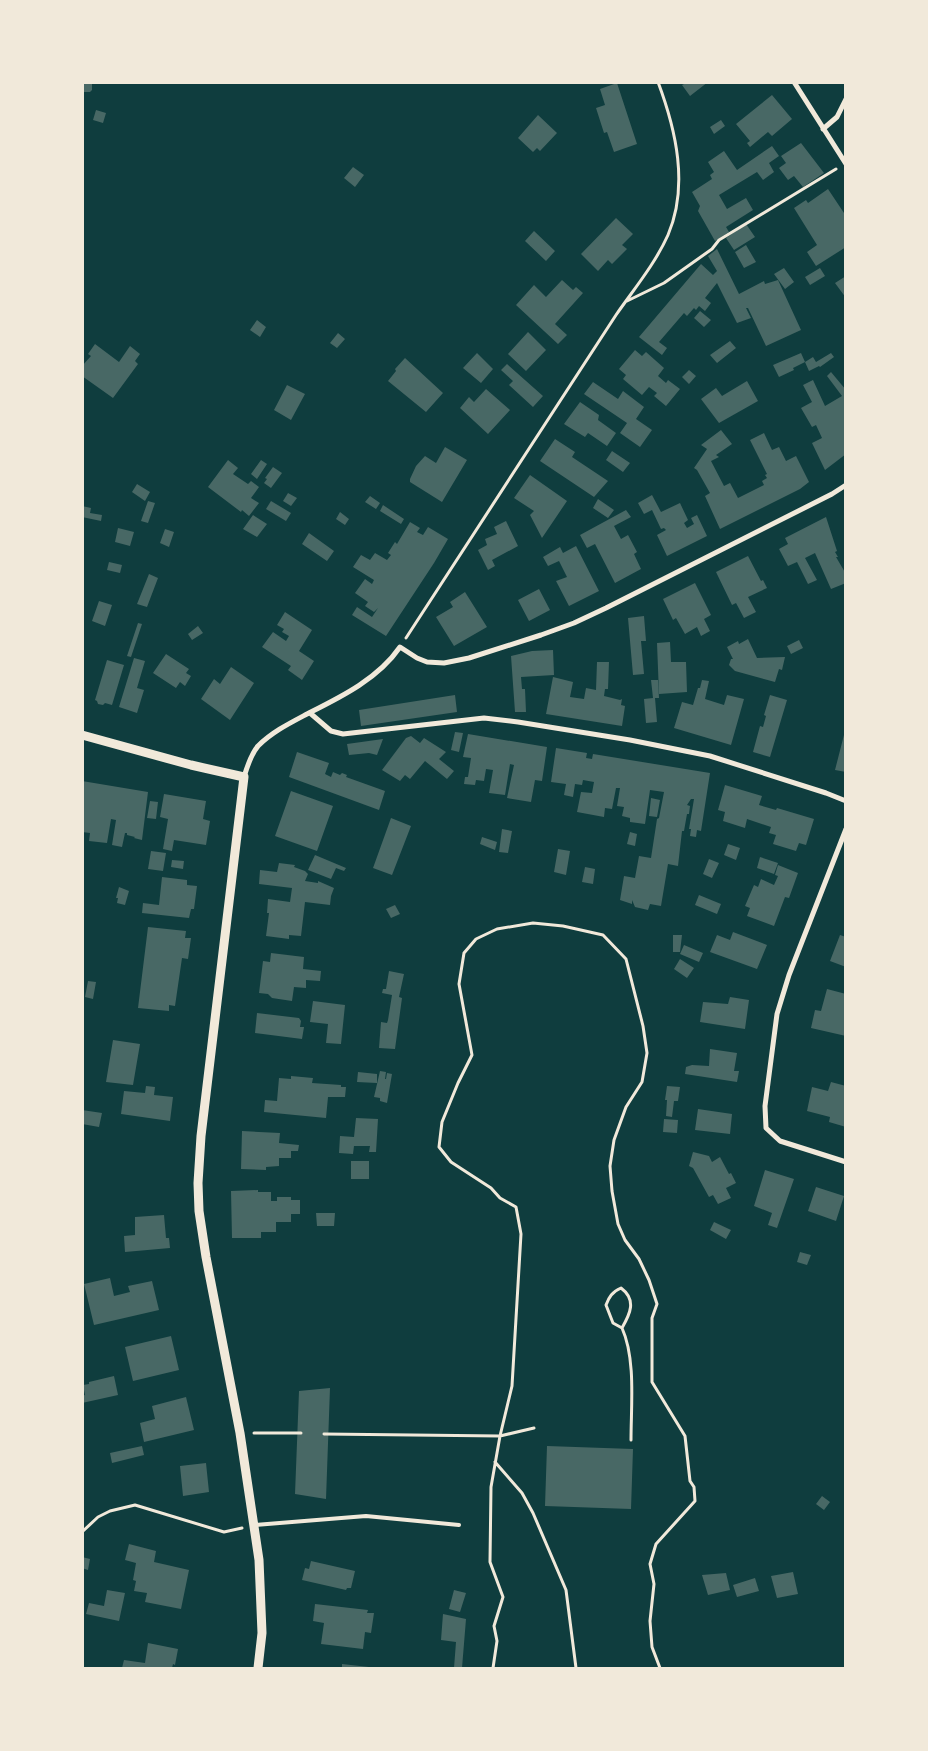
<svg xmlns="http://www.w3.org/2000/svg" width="928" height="1751" font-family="'Source Sans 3',sans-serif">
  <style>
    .building { fill: #486865 }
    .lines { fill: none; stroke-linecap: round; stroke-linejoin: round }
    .path { stroke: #f1e9da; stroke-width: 3 }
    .service { stroke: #f1e9da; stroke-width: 4 }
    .minor { stroke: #f1e9da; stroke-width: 5 }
    .tertiary { stroke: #f1e9da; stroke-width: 9 }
  </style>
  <rect width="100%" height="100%" fill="#0f3d3e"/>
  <!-- building -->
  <path class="building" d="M82,82H92V90L90,92H82Z
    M682,82H708L690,96L682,85L684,84Z
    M617,83L637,144L614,152L607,132L604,133L596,108L605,105L600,89Z
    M772,95L792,119L772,136L768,132L750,147L747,143L750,141L736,124Z
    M96,110L106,113L103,123L93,120Z
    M538,115L557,133L540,151L537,148L533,152L518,138Z
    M721,120L725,126L714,134L710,127Z
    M801,143L824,173L803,187L794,176L788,180L779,168L786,163L781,156Z
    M772,146L779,156L769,163L774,172L763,180L757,172L719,195L727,209L746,198L753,210L726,227L729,232L715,241L698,211L700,206L692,192L712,179L710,175L714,172L708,162L724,151L737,170Z
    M353,167L364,175L355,187L344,178Z
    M828,189L846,216V247L816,266L807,252L817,245L794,208L806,200L808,203Z
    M616,218L633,234L622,245L627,249L612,264L608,260L598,271L581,254Z
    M746,224L755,237L734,250L726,238Z
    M534,231L555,251L546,261L525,241Z
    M746,245L756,262L744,268L735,252Z
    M717,249L739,294L764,281L765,284L778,280L801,330L766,346L748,308H746L751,318L737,323L717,283L705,298L711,303L705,311L699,306L696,310L694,308L687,316L684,313L659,342L667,348L662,355L639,337L701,264L713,275L717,271L708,256Z
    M784,268L794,282L785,289L774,274Z
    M820,268L825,276L810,285L805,277Z
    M846,276V298L835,283Z
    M562,280L573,290L576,287L583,293L555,324L567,335L558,344L516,305L534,285L546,297Z
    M700,311L711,320L704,327L694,318Z
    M257,320L266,327L260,337L250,330Z
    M528,332L546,350L526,371L508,354Z
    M338,333L345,339L337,348L330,343Z
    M730,341L736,348L717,363L710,355Z
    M95,344L119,362L130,346L140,354L135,361L138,364L113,398L82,376V366L91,356L88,354Z
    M635,350L642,356L646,352L664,368L658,376L666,383L668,380L680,389L666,406L654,396L657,393L649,387L642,395L623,379L626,375L619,369Z
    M477,353L493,369L481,383L463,368Z
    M801,353L805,362L793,368L794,370L779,377L773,365Z
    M831,353L834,357L820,367L819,366L809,371L805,362L813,357L816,362Z
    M405,358L443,393L426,412L388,381L396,371L395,369Z
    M507,364L543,396L533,407L509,385L513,381L501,370Z
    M689,370L696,376L689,384L682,377Z
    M831,372L846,390V454L825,470L812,443L822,438L816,425L812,427L801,408L812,402L803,385L813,380L825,406L842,396L827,376Z
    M747,381L758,401L719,423L701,399L716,388L722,396Z
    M593,382L618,399L623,391L644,407L636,419L652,430L640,447L620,433L627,423L584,394Z
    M287,385L305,394L291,420L274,410Z
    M486,389L510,410L488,434L460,408L469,397L474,402Z
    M580,402L599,415L598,420L616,433L607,446L588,433L585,437L564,424Z
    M721,430L732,444L716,455L719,457L711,461L724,486L730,483L738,498L764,485L762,481L767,478L765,475L767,474L750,440L764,433L772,450L779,447L786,461L796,456L809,482L800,489L720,529L705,496L710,493L697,470L694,468L707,449L701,445Z
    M555,439L575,452L572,457L608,481L594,497L540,461Z
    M445,447L467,460L442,502L410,482V479L416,466L425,456L436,463Z
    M612,451L630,463L623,472L606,460Z
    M228,460L238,468L233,474L248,484L251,481L259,487L251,498L259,503L249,516L242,510L241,512L208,487Z
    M261,460L267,464L257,479L251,474Z
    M273,467L282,473L271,488L264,483L267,479L265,478Z
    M530,475L567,501L542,538L530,515L534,511L514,498Z
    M137,484L150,492L145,501L132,492Z
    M288,493L297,498L291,506L283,501Z
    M652,495L661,512L680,503L688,520L684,523L687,528L694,524L691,518L697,515L707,536L667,556L657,535L666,530L664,528L661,529L652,510L644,514L638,503Z
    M370,496L380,503L376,509L365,502Z
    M598,499L614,510L608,518L593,508Z
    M148,501L155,503L148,523L141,521Z
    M271,501L291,513L286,521L266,509Z
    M383,505L404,519L401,524L380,511Z
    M82,506L91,508L90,513L102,515L101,521L82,517Z
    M626,510L631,517L614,526L621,539L628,535L637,552L634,554L641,569L615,583L595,544L587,548L580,535Z
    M340,512L349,519L345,525L336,519Z
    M253,515L267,524L257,537L243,529Z
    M826,517L837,551L835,552L838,557H836L846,574V583L831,589L815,553L805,558L817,580L808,584L797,562L788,566L779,549L788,544L785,538Z
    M506,521L518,546L492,560L495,566L488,570L478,550L487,545L485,539L497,534L494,527Z
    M410,522L420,528L417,532L423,535L428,527L448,539L434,563L386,636L352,615L357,607L372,617L378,608L374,612L365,606L368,602L355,593L365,579L372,584L374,580L353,567L361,555L370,560L375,553L387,560L391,555L388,553L395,542L397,544Z
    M118,528L134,532L130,546L115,542Z
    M165,529L174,532L169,547L160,543Z
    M309,533L334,551L327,561L302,544Z
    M576,546L599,591L569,606L556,581L567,577L559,561L548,566L543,557L560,547L563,553Z
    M748,556L761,581L763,580L767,588L748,597L756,612L744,618L736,603L732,605L716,572Z
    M109,562L122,565L120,573L107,570Z
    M149,574L158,578L147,607L137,604Z
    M695,583L711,615L704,619L710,631L701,636L697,627L685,634L676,618L673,620L663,599Z
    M539,589L550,610L529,621L518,600Z
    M465,592L487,627L454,646L436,617L453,607L450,602Z
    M99,601L112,605L105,626L92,621Z
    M285,612L312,630L299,651L314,661L302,680L288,670L291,666L262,647L273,632L286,641L289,636L282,632L284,629L277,625Z
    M644,616L646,641H641L644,674L633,675L628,618Z
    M138,623L142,624L131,657L127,656Z
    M198,626L203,633L192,640L188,634Z
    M748,639L757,658L785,657L782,670L779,669L775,682L735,671L729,665L731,659H733L727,647L738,641L739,644Z
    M799,640L803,648L791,654L787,646Z
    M670,642L671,662H686L687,692L659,694L657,643Z
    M553,650L554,675L521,677L522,689H525L526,712H515L511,656L532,651Z
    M166,654L189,669L186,673L191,676L185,686L180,682L176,688L153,673Z
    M134,658L145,661L137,688L144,690L137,713L119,707Z
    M107,660L124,665L112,705L105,703L103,705L98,704L97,701L95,700Z
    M597,662H609L608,689H605L604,696L620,700L622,699L621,705L625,706L622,726L546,714L553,677L573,682L570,697L584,699L586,688L596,690Z
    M231,667L254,683L230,720L201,699L214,679L220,684Z
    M651,680H658L659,698H655L657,722L646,723L644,699L653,698Z
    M702,680L709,681L705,699L724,705L727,695L744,699L731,745L674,728L682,702L693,705L698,688H700Z
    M455,695L457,712L361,726L359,710Z
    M770,695L787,700L770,757L753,752L760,726L763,727L766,716L764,715Z
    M845,731H846V772L835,770Z
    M455,732L463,733L459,752L451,750Z
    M468,734L547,747L542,781L535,780L531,802L507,798L514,765L510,764L505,795L489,793L493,770L486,769L484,781L476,780L475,785L464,784L465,777H468L471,758L463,757Z
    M411,736L420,743L424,738L446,752L439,759L454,771L447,779L425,761L410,779L405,775L400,781L382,770L406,738Z
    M383,739L377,755L369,753L349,755L347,744Z
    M556,748L587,753L586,758L592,759L593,754L710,773L701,831L697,830L696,837L690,836L691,829H689L694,799H691L687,805L690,806L689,814H687L684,831H682L678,866L668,864L661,906L650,904L648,910L635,907L632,900V904L620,900L624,876L635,878L639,856L651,858L657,819L659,818L664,792L650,790L645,824L630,822V818L622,816L624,807L617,806L620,788H616L612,809L605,808L604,817L577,812L581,792L592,793L594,782L583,780L582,785L575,784L573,797L564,795L566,784L551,782Z
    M297,752L329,763L325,774L331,777L333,772L340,775L342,773L347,775L346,777L385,791L379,810L289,777Z
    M82,781L148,792L142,840L134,838L135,837L127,835V833H125L122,847L112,845L116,820L111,819L107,843L89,841L90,833L82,832Z
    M725,785L762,796L759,805L776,810L777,808L814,819L806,845L799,843L796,851L773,844L776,835L769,833L771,827L747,819L745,828L723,821L725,812L718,810Z
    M291,791L333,806L317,851L275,836Z
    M164,794L206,801L203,819L210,821L206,845L174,840L172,851L163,849L168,819L160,817Z
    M651,798L660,800L657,817L649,816Z
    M150,801L158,802L156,819L147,818Z
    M391,818L411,826L392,875L373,868Z
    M502,829L512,831L508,853L499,852Z
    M630,832L637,834L635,846L627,844Z
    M482,837L497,842L495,850L480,844Z
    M728,844L740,848L736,860L724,855Z
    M558,849L570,851L566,875L554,872Z
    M151,851L166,853L163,871L148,869Z
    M315,855L346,868L344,871L336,868L331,879L308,870Z
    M760,857L778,863L774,874L757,868Z
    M709,859L719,863L712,878L703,874Z
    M172,860L184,861L183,869L171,867Z
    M279,863L295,865L294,867L305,871L308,874L305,881L318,883V881L334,888L331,896L330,905L305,902L301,936L289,935V939L266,936L269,913H267L268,899L290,902L292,888L259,884L260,870L277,872Z
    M778,865L798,873L789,898L785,897L774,926L747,916L750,908L745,906L754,885L758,887L761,879L774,885L778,876L775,875Z
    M585,867L595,869L593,884L582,882Z
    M162,877L187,880V885L197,886L194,909H191L189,918L142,913L143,903L159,905Z
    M119,887L129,891L125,905L117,903L118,898H116Z
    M699,895L721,904L717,914L695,905Z
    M395,905L400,914L391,918L386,909Z
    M148,927L186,931L185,938H191L188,959L182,958L175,1006L169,1005V1011L138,1008Z
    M733,932L767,945L757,969L710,952L717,935L730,940Z
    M673,935H682L680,952H673Z
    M840,935L846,937V967L830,961Z
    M684,945L703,953L699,962L680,954Z
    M271,953L304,957L303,969L321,971L320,981L306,980V988L294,987L292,1001L272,998L268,994L259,993L263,961L270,962Z
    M680,959L694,968L687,978L674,969Z
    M389,971L404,974L399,997L402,998L395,1049L379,1048L381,1022L387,1023L388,1020L392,995L382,993L383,989H386Z
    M88,981L96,982L93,999L85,997Z
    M827,989L846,994V1036L811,1028L815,1010L821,1011Z
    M730,997L749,1000L745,1029L700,1022L703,1002L728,1004Z
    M313,1001L345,1005L341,1044L326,1043L328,1024L310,1022Z
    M257,1013L299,1018L301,1021L300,1027H304L302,1039L255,1033Z
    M113,1040L140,1044L133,1085L106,1082Z
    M710,1049L737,1053L734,1071H739L737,1082L685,1074L686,1067L692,1065L709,1066Z
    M380,1071L386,1072L385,1079H386L387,1073L392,1074L387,1103L380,1101V1098L374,1097Z
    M358,1072L377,1074V1083L357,1082Z
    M291,1076L313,1078L312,1083L341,1085V1087H346L345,1097H328L326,1118L264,1112L265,1100L277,1101L279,1078L291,1079Z
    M831,1082L846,1086V1127L829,1122L830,1117L807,1111L812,1087L828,1091Z
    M146,1086L155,1087L154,1095L173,1097L170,1121L121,1114L124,1091L145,1093Z
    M667,1086L680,1087L678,1101H674L672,1117L666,1116L667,1100H665Z
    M698,1109L732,1114L730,1134L695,1130Z
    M82,1110L102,1113L99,1127L82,1124Z
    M356,1118L378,1119L376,1152H369L370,1146H354L353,1154L339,1153L340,1136L354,1137Z
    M664,1119L678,1120L677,1133L663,1132Z
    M242,1131L280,1133L279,1143L299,1145L298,1151H291V1158H279V1166L266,1167V1170L241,1169Z
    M693,1152L709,1156L712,1162L720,1157L729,1174L731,1173L736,1183L726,1188L731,1198L718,1204L713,1195L709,1197L693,1168L689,1166Z
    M351,1161H369V1179H351Z
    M765,1170L794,1179L777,1228L768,1225L772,1213L754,1206Z
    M816,1187L844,1196L836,1221L808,1211Z
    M258,1190V1192H271V1201H277V1197H291V1200H300V1214H291V1222H276V1232H261V1238H232L231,1191Z
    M316,1213H335L334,1226H317Z
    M164,1215L166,1238H169L170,1248L125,1252L124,1236L135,1235V1217Z
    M714,1222L731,1230L726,1239L710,1230Z
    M800,1252L811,1255L807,1265L797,1262Z
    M110,1278L114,1296L130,1292L128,1286L152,1281L159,1310L94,1325L84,1284Z
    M171,1336L179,1370L133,1381L125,1347Z
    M114,1376L118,1395L82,1403V1396L85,1395L83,1385L89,1384V1382Z
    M330,1388L326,1499L295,1494L299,1391Z
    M186,1397L194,1430L144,1442L140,1423L155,1419L152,1406Z
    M142,1446L144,1455L112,1463L110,1453Z
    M547,1446L633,1449L631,1509L545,1506Z
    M206,1463L209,1492L183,1496L180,1466Z
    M822,1496L830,1502L824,1510L816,1504Z
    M129,1544L156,1551L154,1562L189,1570L181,1609L145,1602L147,1593L134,1591L136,1581L133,1580L136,1563L125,1560Z
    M82,1557L90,1559L88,1570L82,1568Z
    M311,1561L355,1571L351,1588H347L346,1590L302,1580L305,1568L309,1569Z
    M793,1572L798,1594L777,1598L771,1576Z
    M726,1573L730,1590L708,1595L702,1575Z
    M755,1578L759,1591L737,1597L733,1585Z
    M107,1590L125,1593L119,1621L86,1614L89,1603L104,1606Z
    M454,1590L466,1593L460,1612L449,1609Z
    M315,1604L368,1610L367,1613H374L371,1633L365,1632L363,1649L321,1644L324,1623L313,1621Z
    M443,1614L466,1619L462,1668H454L456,1642L441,1640Z
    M148,1643L178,1649L175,1665L173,1664L172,1668H122L124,1660L145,1663Z
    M342,1664L369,1667V1668H342Z"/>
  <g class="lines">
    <!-- path -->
    <path class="path" d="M627,301L664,283L712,249L719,240L836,169
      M406,638L616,315C634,289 655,264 668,235C689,186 676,130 658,82
      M622,1328L613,1323L606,1305C609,1297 612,1292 621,1288C637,1300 630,1314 622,1328C636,1359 631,1406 631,1440
      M254,1433H301
      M324,1434L500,1436L534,1428
      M495,1462L522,1493L533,1513L566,1590L576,1668
      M82,1532L98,1517L110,1511L135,1505L224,1532L242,1528
      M493,1668L497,1641L494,1626L503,1597L490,1562L491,1487L500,1436L512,1386L521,1234L516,1207L500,1198L491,1188L451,1162L439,1147L442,1122L458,1083L472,1055L459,984L464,953L476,939L497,929L533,923L563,926L603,935L626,959L643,1026L647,1053L642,1082L626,1107L614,1140L610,1166L612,1191L618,1224L625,1240L639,1259L649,1280L657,1304L652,1318V1382L685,1436L690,1481L694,1487L695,1501L656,1544L650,1564L654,1584L650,1621L652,1647L660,1668"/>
    <!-- service -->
    <path class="service" d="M255,1525L366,1516L459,1525"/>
    <!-- minor -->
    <path class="minor" d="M794,82L846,164
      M823,129L837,117L846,99
      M310,713L331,731L343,734L484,718L518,722L630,740L710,756L826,793L846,801
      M244,777C247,767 251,754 258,746C272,732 290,723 307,714C341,697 378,679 400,647L417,658L427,662L444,663L469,658L541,635L574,623L606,608L832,494L846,485
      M846,829L789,975L777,1014L765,1106L766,1128L780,1141L846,1162"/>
    <!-- tertiary -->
    <path class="tertiary" d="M82,735L191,765L244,777L201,1136L198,1183L199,1211L206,1257L240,1433L259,1560L262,1633L258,1668"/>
  </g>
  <!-- border -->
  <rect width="928" height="1751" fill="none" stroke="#f1e9da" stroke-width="168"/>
</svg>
